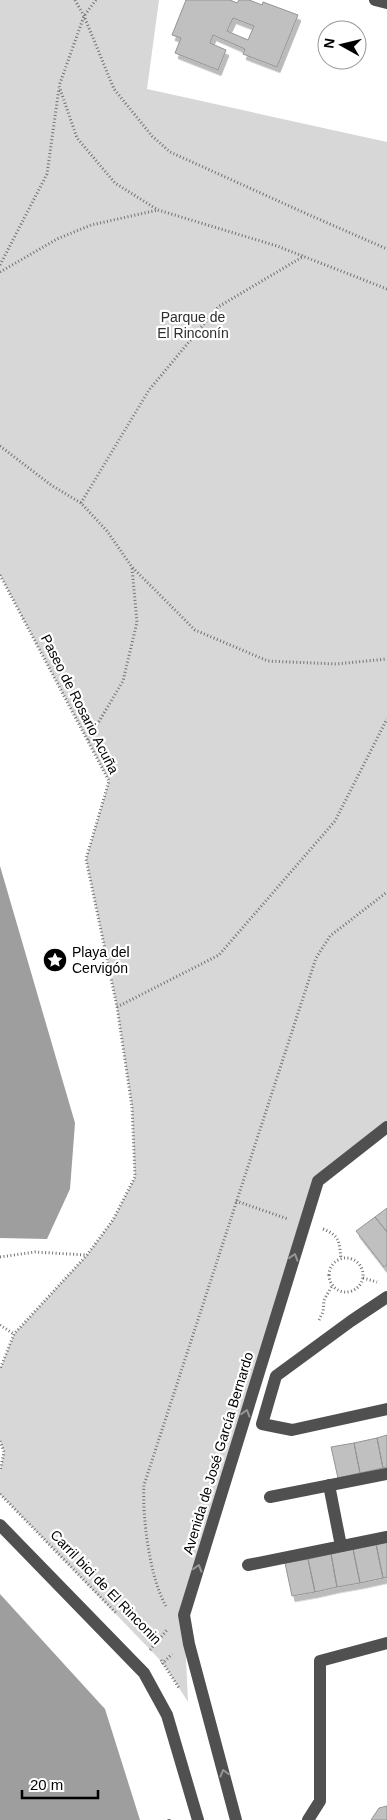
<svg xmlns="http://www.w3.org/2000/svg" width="387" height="1820" font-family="Helvetica,sans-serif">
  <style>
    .green { fill: #d7d7d7 }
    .water { fill: #9e9e9e }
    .building { fill: #c0c0c0; stroke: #949494; fill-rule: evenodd; filter: url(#shadow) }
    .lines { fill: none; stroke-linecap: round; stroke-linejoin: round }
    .path { stroke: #727272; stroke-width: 3; stroke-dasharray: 1 2.5; stroke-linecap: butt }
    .minor { stroke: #505050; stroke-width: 12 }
    .oneway { stroke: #969696 }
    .labels { text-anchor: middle; stroke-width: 4.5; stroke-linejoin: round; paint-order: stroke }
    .park-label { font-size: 14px; fill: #2e2e2e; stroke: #fff }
    .street-label { font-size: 14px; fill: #000; stroke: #fff }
    .poi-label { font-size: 14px; fill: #000; stroke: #fff; text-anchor: start }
  </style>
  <defs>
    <filter id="shadow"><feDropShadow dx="3" dy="5.5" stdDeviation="0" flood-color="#0004"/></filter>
  </defs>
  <rect width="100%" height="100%" fill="#fff"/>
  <!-- green -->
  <path class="green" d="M0,0H159L147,89L387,142V1127L318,1181L184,1614L188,1702L163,1663L0,1494V1471L4,1452L0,1441V1369L14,1334L87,1255L113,1220L135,1177L132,1107L117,1007L86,859L109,781L0,575Z"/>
  <!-- water -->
  <path class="water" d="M0,866L75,1123L70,1189L47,1239L0,1238Z
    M0,1594L105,1709L140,1820H0Z"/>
  <!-- building -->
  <path class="building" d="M186,0H230L237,3L239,0H249L262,5L263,2L298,15L277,67L243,54L245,49L213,35L210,43L226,50L218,70L175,53L181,38L172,35ZM233,18L254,26L248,40L227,31Z
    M387,1208V1232L375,1217Z
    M375,1217L387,1232V1265L384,1267L356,1231Z
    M387,1435V1467L383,1468L377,1438Z
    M377,1438L383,1468L360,1473L354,1443Z
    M354,1443L360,1473L338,1478L331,1447Z
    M387,1542V1577L383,1578L376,1544Z
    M376,1544L383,1578L360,1583L353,1549Z
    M353,1549L360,1583L337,1587L331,1554Z
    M331,1554L337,1587L315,1592L308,1559Z
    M308,1559L315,1592L292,1596L285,1563Z
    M387,1806V1820H371L379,1808Z"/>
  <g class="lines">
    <!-- path -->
    <path class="path" d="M75,0L84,16L114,89L152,136L170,152L307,214L387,249
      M96,0L84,16L59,86L77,138L115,183L158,210L277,246L387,289
      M0,265L47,174L59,88
      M0,272L57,239L91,225L158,210
      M0,446L51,485L81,503L107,531L132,567L195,630L268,661L336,664L387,659
      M81,503L149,390L218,307L304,256
      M0,575L109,781L86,859L117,1007L132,1107L135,1177L113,1220L87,1255L14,1334L0,1369
      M88,740L123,681L137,622L132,568
      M117,1007L219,955L335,821L387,719
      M236,1201L288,1219
      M323,1229C340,1236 339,1241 341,1259
      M0,1257L35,1252L86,1255
      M329 1275a17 17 0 1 1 34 0a17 17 0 1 1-34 0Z
      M363,1278L377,1282
      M319,1320L323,1312L324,1300L332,1286
      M0,1325L14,1334
      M0,1441L4,1452L0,1471
      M0,1494L117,1614
      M166,1606C150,1579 142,1517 144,1485L316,958L330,936L387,892
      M150,1650L167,1630
      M161,1660L179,1688
      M162,1664L172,1654
      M169,1819V1820"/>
    <!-- minor -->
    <path class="minor" d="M375,0L387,3
      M387,1297L351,1321L276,1376L262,1424L292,1430L387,1409
      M329,1485L341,1546
      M270,1497L387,1474
      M0,1525L144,1673L167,1715L198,1820
      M248,1565L387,1537
      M236,1820L189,1644L184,1615L318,1181L387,1127
      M308,1820L320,1801V1661L387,1643"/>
  </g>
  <!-- one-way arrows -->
  <defs><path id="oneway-chevron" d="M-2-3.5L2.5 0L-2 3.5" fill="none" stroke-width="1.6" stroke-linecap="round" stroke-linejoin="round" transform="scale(1.25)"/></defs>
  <g class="oneway">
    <use href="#oneway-chevron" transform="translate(294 1257) rotate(-73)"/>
    <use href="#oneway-chevron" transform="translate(246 1413) rotate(-73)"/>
    <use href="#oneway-chevron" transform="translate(198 1568) rotate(-73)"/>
    <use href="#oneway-chevron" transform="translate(224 1773) rotate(-105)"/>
  </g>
  <!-- icons -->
  <defs>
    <g id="sight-disc" transform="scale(1.25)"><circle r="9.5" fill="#000" stroke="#fff"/><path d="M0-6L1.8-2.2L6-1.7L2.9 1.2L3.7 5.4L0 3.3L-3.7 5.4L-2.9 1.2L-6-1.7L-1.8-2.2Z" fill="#fff"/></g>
  </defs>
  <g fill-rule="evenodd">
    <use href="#sight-disc" x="55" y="960"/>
  </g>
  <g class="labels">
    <!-- park labels -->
    <g class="park-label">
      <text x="193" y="322">Parque de<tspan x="193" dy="16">El Rinconín</tspan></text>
    </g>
    <!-- street labels -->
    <g class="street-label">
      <text transform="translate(80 704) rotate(63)" y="5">Paseo de Rosario Acuña</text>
      <text transform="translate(218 1453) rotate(-73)" y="5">Avenida de José García Bernardo</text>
      <text transform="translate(106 1587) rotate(46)" y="5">Carril bici de El Rinconin</text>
    </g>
    <!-- poi labels -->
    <g class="poi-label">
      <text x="72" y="957">Playa del<tspan x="72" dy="16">Cervigón</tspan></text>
    </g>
  </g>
  <!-- north arrow -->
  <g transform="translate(342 45) rotate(278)"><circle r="24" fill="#ffffff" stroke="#999999"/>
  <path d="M0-4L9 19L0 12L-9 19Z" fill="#000000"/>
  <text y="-8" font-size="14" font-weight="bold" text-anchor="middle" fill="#000000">N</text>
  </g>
  <!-- scale -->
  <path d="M22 1790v8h76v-8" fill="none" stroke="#000000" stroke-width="2.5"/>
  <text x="30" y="1790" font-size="15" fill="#000000" stroke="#ffffff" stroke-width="4" paint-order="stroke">20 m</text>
</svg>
